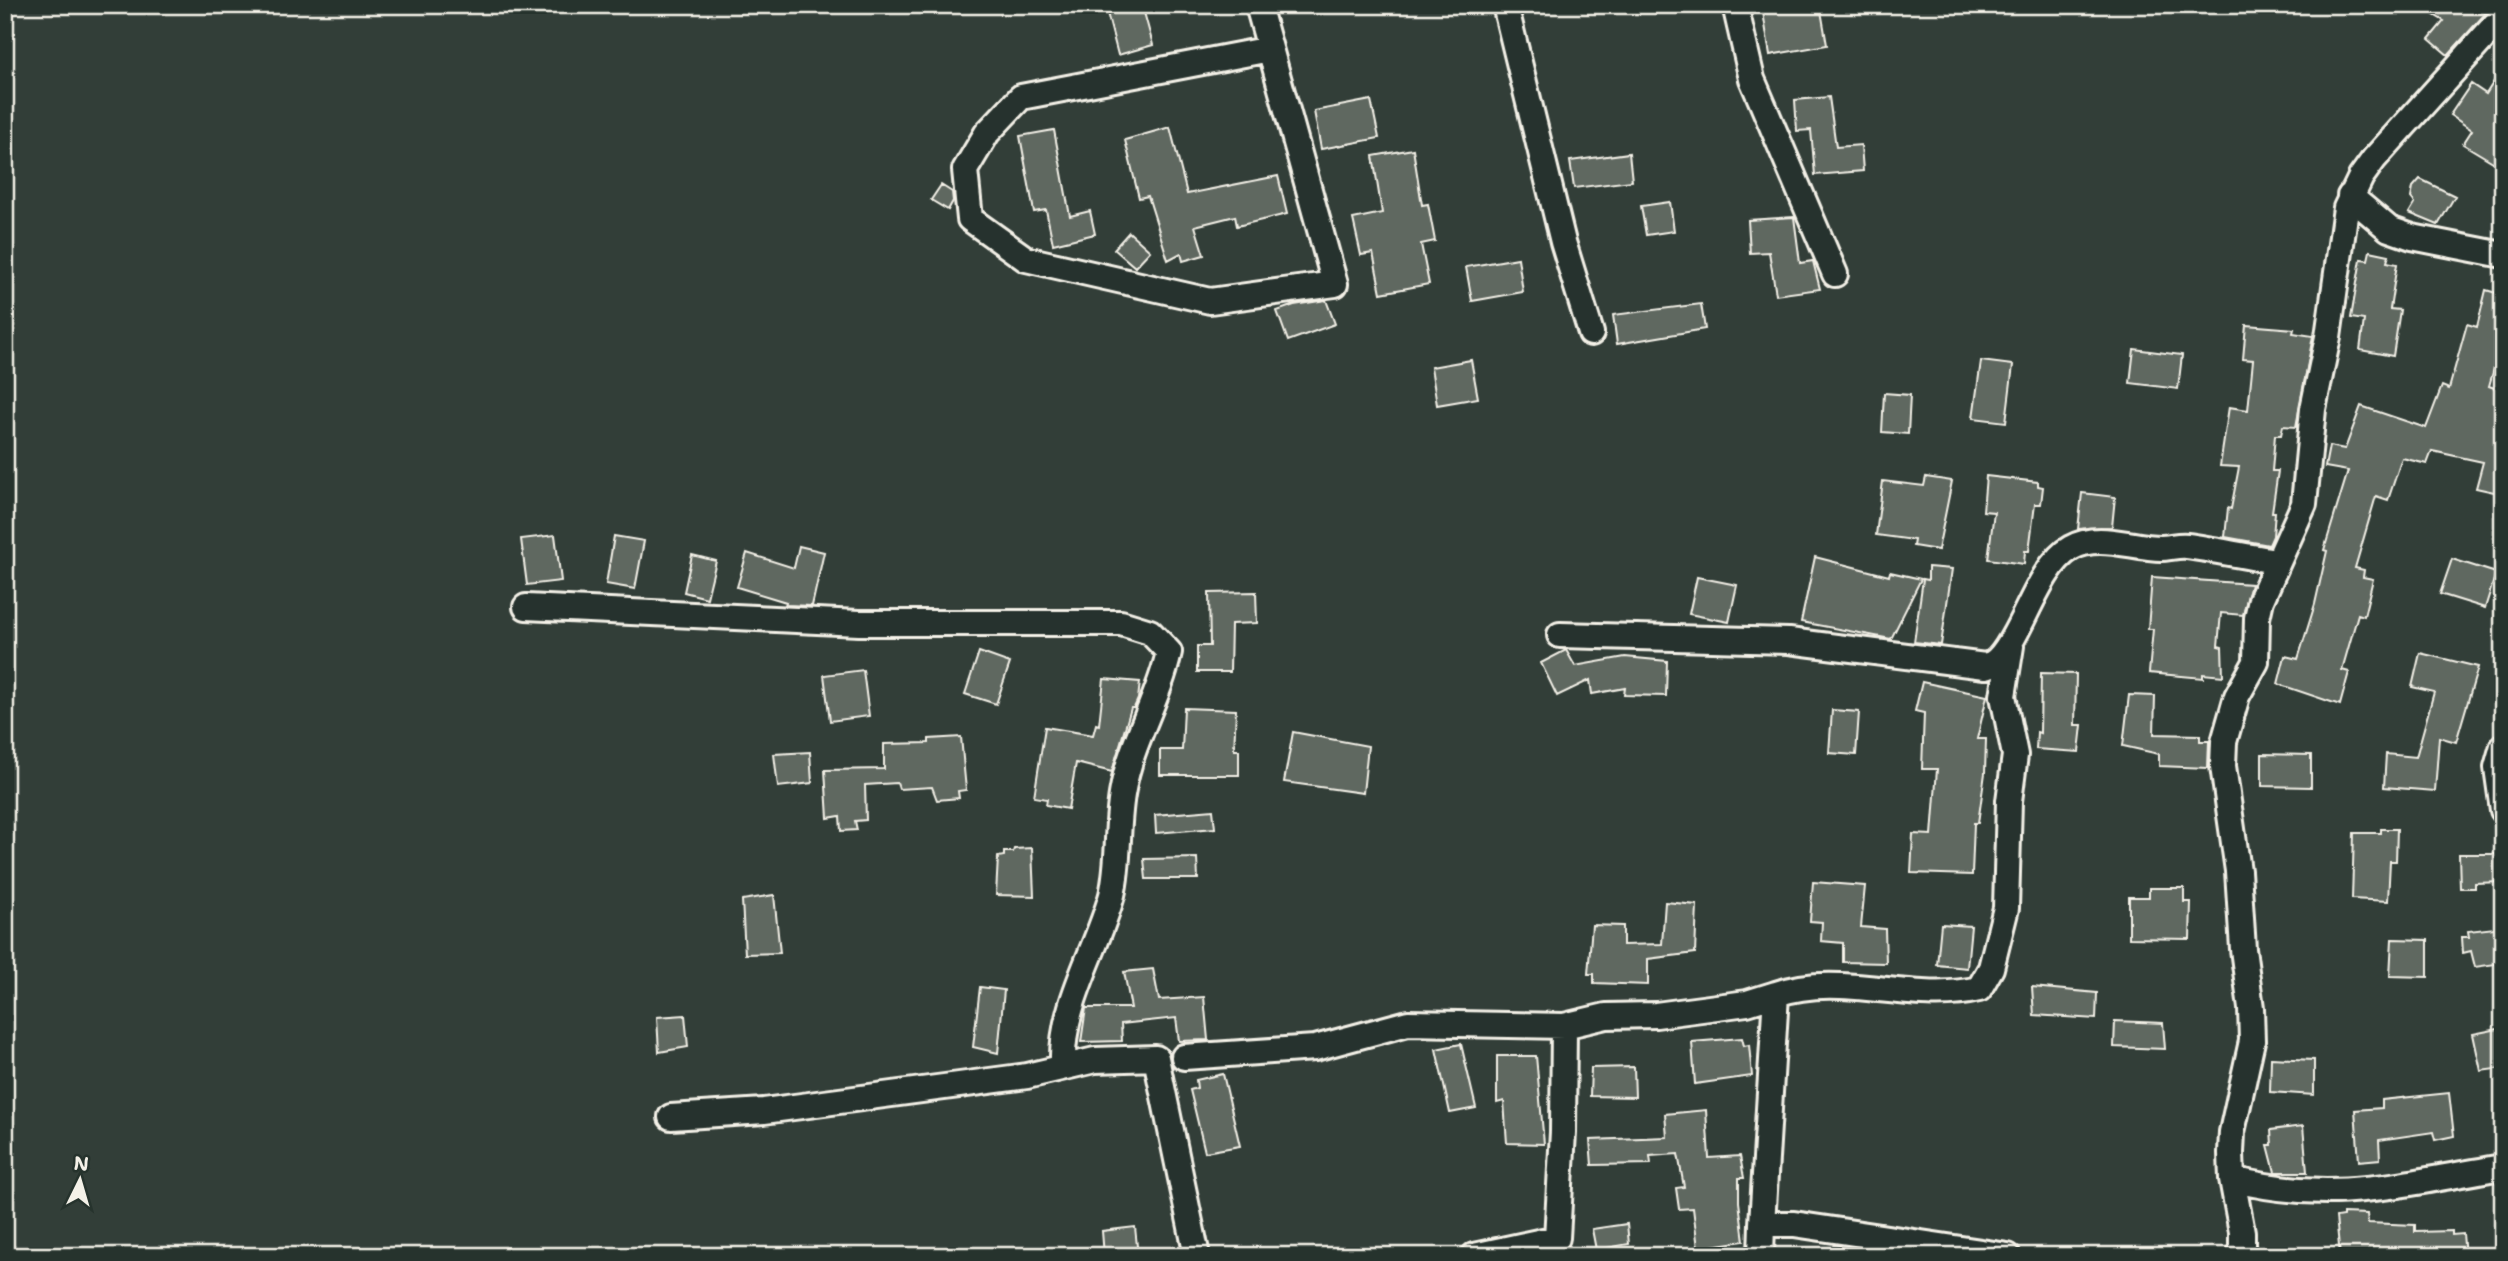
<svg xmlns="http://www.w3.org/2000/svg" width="2508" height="1261" font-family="'Shantell Sans',sans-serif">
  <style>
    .building { fill: #5f6861; stroke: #f4f1e8; stroke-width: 2 }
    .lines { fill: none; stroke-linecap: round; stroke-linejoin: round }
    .minor-casing { stroke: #f4f1e8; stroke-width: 30 }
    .minor { stroke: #26332d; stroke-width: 24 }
  </style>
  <rect width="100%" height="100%" fill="#323e38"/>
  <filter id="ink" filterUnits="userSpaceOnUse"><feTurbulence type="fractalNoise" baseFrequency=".0143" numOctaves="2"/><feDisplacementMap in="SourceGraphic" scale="14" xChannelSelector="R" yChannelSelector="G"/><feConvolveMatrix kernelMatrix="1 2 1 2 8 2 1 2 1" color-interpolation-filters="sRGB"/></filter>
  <g filter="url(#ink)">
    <!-- building -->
    <path class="building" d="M1105,5H1142L1153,45L1118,55Z
      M1804,5H1820L1827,45L1770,55L1763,12Z
      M2417,5H2493L2448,55L2429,39L2444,21Z
      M2503,67V168L2463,144L2472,130L2450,115L2471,84L2486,94Z
      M1829,97L1836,147L1861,145L1863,171L1815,175L1811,130L1797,131L1795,100Z
      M1371,100L1379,138L1321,149L1314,111Z
      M1170,127L1187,194L1278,176L1287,214L1237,226L1235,216L1195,226L1204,255L1183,261L1181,253L1168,260L1148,196L1139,198L1125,140Z
      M1054,130L1070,216L1090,211L1095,234L1053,244L1046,210L1034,212L1020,136Z
      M1413,149L1422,205L1428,204L1435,241L1421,244L1429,284L1381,293L1373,253L1361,255L1353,219L1382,213L1373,156Z
      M1629,153L1632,181L1574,188L1570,161Z
      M2420,179L2455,196L2438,225L2409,213L2415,203L2411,198L2413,187Z
      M941,185L952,192L953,201L948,210L931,200Z
      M1670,202L1674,231L1646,235L1641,206Z
      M1794,217L1800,263L1813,261L1820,289L1776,295L1769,252L1750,253L1748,220Z
      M1129,232L1150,251L1135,267L1114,249Z
      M2370,251L2389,255L2387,262L2397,264L2390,309L2400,310L2393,356L2360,350L2364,320L2351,318L2361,259L2368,260Z
      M1518,258L1523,292L1472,301L1466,267Z
      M2486,290L2503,295V337L2489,386L2503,391V494L2476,488L2483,462L2432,451L2427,464L2402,458L2388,500L2376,496L2355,568L2364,570L2363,577L2373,579L2364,616L2358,614L2342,670L2349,672L2340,705L2278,684L2285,656L2298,659L2315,604L2327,551L2324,550L2348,471L2325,467L2329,446L2345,449L2361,406L2426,428L2442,386L2449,389L2467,324L2477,327Z
      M1326,300L1335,324L1288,341L1277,311L1294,305Z
      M1701,304L1705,329L1617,344L1613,315Z
      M2246,325L2294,329L2293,333L2313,336L2296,427L2283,426L2281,435H2275L2272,471H2278L2272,512H2275L2273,536L2269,545L2225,537L2228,508L2231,509L2239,467L2220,466L2229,407L2248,410L2253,360L2243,359Z
      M2134,349L2182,355L2178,389L2130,383Z
      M1471,360L1478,398L1437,405L1431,367Z
      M1981,361L2013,365L2006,422L1973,418Z
      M1884,393L1910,395L1908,434L1882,432Z
      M1986,476L2038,482V486L2043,487L2041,504H2035L2029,551H2025L2024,564L1988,559L1994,512L1983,511Z
      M1926,477L1952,481L1938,550L1913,546L1914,540L1876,535L1883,481L1924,486Z
      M2082,493L2115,497L2112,527L2078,529Z
      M555,535L561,581L527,585L521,539Z
      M614,536L644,541L635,589L606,584Z
      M799,546L824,552L812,606L785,605L786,602L737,587L747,553L794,568Z
      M692,555L716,561L707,598L684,592Z
      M1815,557L1889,576L1890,572L1921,579L1891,639L1801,622Z
      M2452,559L2496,573L2485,608L2440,594Z
      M1928,567L1952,569L1941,645L1914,642L1923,579L1928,580Z
      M1697,577L1737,585L1729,622L1689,614Z
      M2152,577L2251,584L2243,615L2221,613L2218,646L2222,647L2223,676L2203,674V678L2149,673L2153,629H2148Z
      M1256,592L1257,623L1231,624L1230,672H1197V646H1210L1209,593Z
      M1566,650L1575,666L1625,657L1667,661L1666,696L1624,695L1625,688L1592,694L1590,680L1557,696L1541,663Z
      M979,652L1010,663L996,704L965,694Z
      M2420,653L2478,667L2456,742L2439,737L2435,791L2384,787L2386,754L2416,757L2434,692L2412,687Z
      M863,670L869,716L830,721L824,675Z
      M2041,673L2076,674L2075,725H2082L2079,752L2036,749L2037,732L2040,733Z
      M1104,679L1140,682L1138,699L1134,708H1131L1112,772L1076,763L1068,809L1046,805L1047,799L1034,797L1045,727L1093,735L1096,724L1099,725Z
      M1922,682L1987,696L1977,739H1986L1985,773L1978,823H1974L1972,875L1911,873L1913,834L1932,835L1937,769H1922L1924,713L1915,711Z
      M2129,695L2155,696L2154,734L2200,735V741H2209L2208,768L2159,766V754L2123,746Z
      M1184,708L1236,710L1234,750H1239V775H1160V750H1182Z
      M1832,710L1859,712L1856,755L1829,753Z
      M1293,732L1368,746L1363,793L1284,782Z
      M961,737L966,790L958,791L959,798L937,800L932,787L899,789L897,783L865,785L866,820L855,821L857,830L841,831L840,816L828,818L825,770L884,769V744L929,743V739Z
      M810,752L812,783L778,787L774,754Z
      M2262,754L2311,755V787L2262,786Z
      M1213,810L1215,828L1156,833L1155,815Z
      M2381,829H2397L2396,861H2390L2388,901L2352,899L2354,833H2381Z
      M1032,848L1034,896L996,895L998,857L1004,856V852H1013L1014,849Z
      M2459,854H2503V882L2475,883V888H2460Z
      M1197,858L1198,879H1146L1144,859Z
      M1813,882L1865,886L1861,927L1885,929L1886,963L1843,962V943L1821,941L1822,922L1810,921Z
      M2149,888H2184V902H2191L2190,939L2129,938V897H2149Z
      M774,895L780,953L745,954L742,900Z
      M1665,902L1697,905L1695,953L1648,959V985L1594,983V974H1588L1592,925L1623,926V945L1662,944Z
      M1941,924L1971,926L1967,968L1937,965Z
      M2503,927V963L2475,967L2471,951L2463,953L2462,937H2469L2468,931Z
      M2392,939L2428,940V977L2390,976Z
      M1153,969L1159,1000L1204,997L1208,1040L1179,1041L1176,1018L1121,1024L1122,1041L1081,1042L1086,1008H1131L1124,972Z
      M980,987L1004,990L998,1053L973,1047Z
      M2032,987L2097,993L2096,1019L2034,1015Z
      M685,1015L688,1047L659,1052L657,1017Z
      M2115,1021L2163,1023L2165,1049L2114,1047Z
      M2503,1028V1068L2481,1071L2473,1034Z
      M1742,1038L1744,1046L1749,1045L1752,1076L1695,1084L1692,1042Z
      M1461,1044L1476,1108L1450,1113L1436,1049Z
      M1497,1056H1536L1544,1144L1507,1143L1504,1101L1497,1103Z
      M2271,1058L2314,1060V1095L2270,1092Z
      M1634,1067L1635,1097L1590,1096L1591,1068Z
      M1223,1074L1240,1146L1205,1152L1190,1090L1197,1088L1196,1080Z
      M2449,1093L2454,1136L2435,1140L2433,1132L2379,1140L2380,1159L2359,1161L2355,1110L2382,1108V1100Z
      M1706,1110L1709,1158L1740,1156L1744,1178H1739V1202L1744,1241L1698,1248L1693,1208L1679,1209L1676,1188L1684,1187L1678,1154L1650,1156L1651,1164L1592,1165L1590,1140L1667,1137L1665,1114Z
      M2303,1126L2307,1172H2275L2268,1145H2272L2271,1130Z
      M2343,1213L2367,1214L2368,1223L2415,1225V1232L2452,1231V1235L2463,1234L2465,1256H2340L2336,1217L2343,1216Z
      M1627,1224L1629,1244L1596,1250L1592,1229Z
      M1135,1227L1138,1256H1104L1102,1231Z"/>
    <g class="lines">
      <!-- minor casing -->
      <g class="minor-casing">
        <path id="minor" d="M1258,5L1335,284L1210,301L1026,259L970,219L965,170L987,133L1021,97L1270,49
          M1505,5L1563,242L1591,333
          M1735,5L1752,79L1835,274
          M2350,196L2389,229L2412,237L2503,255
          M526,607L859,623H1121L1150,632L1169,652C1159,699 1131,742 1123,789C1116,823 1120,861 1112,895C1096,953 1060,1005 1063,1067
          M1560,635L1789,641L1985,666C2016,662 2033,569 2071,548C2098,532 2132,548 2161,548C2169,548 2178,545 2187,546C2217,550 2247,557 2277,561
          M2503,746L2497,767L2503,810
          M1776,994C1842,971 1913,1005 1979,989L1991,968L2006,908L2009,801L2015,755L2003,696L2011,646
          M1184,1057L1315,1048L1408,1023L1564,1026L1606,1016L1656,1015L1747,1003L1776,994L1762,1224
          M671,1117L764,1111L1027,1076L1095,1060L1156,1058L1197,1256
          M2232,1179C2334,1205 2403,1183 2503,1167
          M1474,1256L1557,1238L1563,1132L1564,1026
          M1761,1256L1762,1224H1794L2008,1256
          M2242,1256V1232L2232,1179L2231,1153L2232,1132L2252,1041L2251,1008L2243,949L2238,871L2223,766L2224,742L2237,696L2256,662L2257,618L2261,600L2304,504L2313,409L2328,337L2346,208L2361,177L2374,159L2503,16"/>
      </g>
      <!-- minor -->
      <use href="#minor" class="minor"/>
    </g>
  </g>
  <!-- margin -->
  <rect width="2508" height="1261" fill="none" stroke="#26332d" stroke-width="28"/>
  <rect x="14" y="14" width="2480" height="1233" fill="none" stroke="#f4f1e8" stroke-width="2.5" filter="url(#ink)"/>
  <!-- north arrow -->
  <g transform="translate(80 1180) rotate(5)" stroke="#26332d" stroke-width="5" paint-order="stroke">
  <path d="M0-5L12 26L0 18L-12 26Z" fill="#f4f1e8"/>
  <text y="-10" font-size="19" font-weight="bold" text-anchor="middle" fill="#f4f1e8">N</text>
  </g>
</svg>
